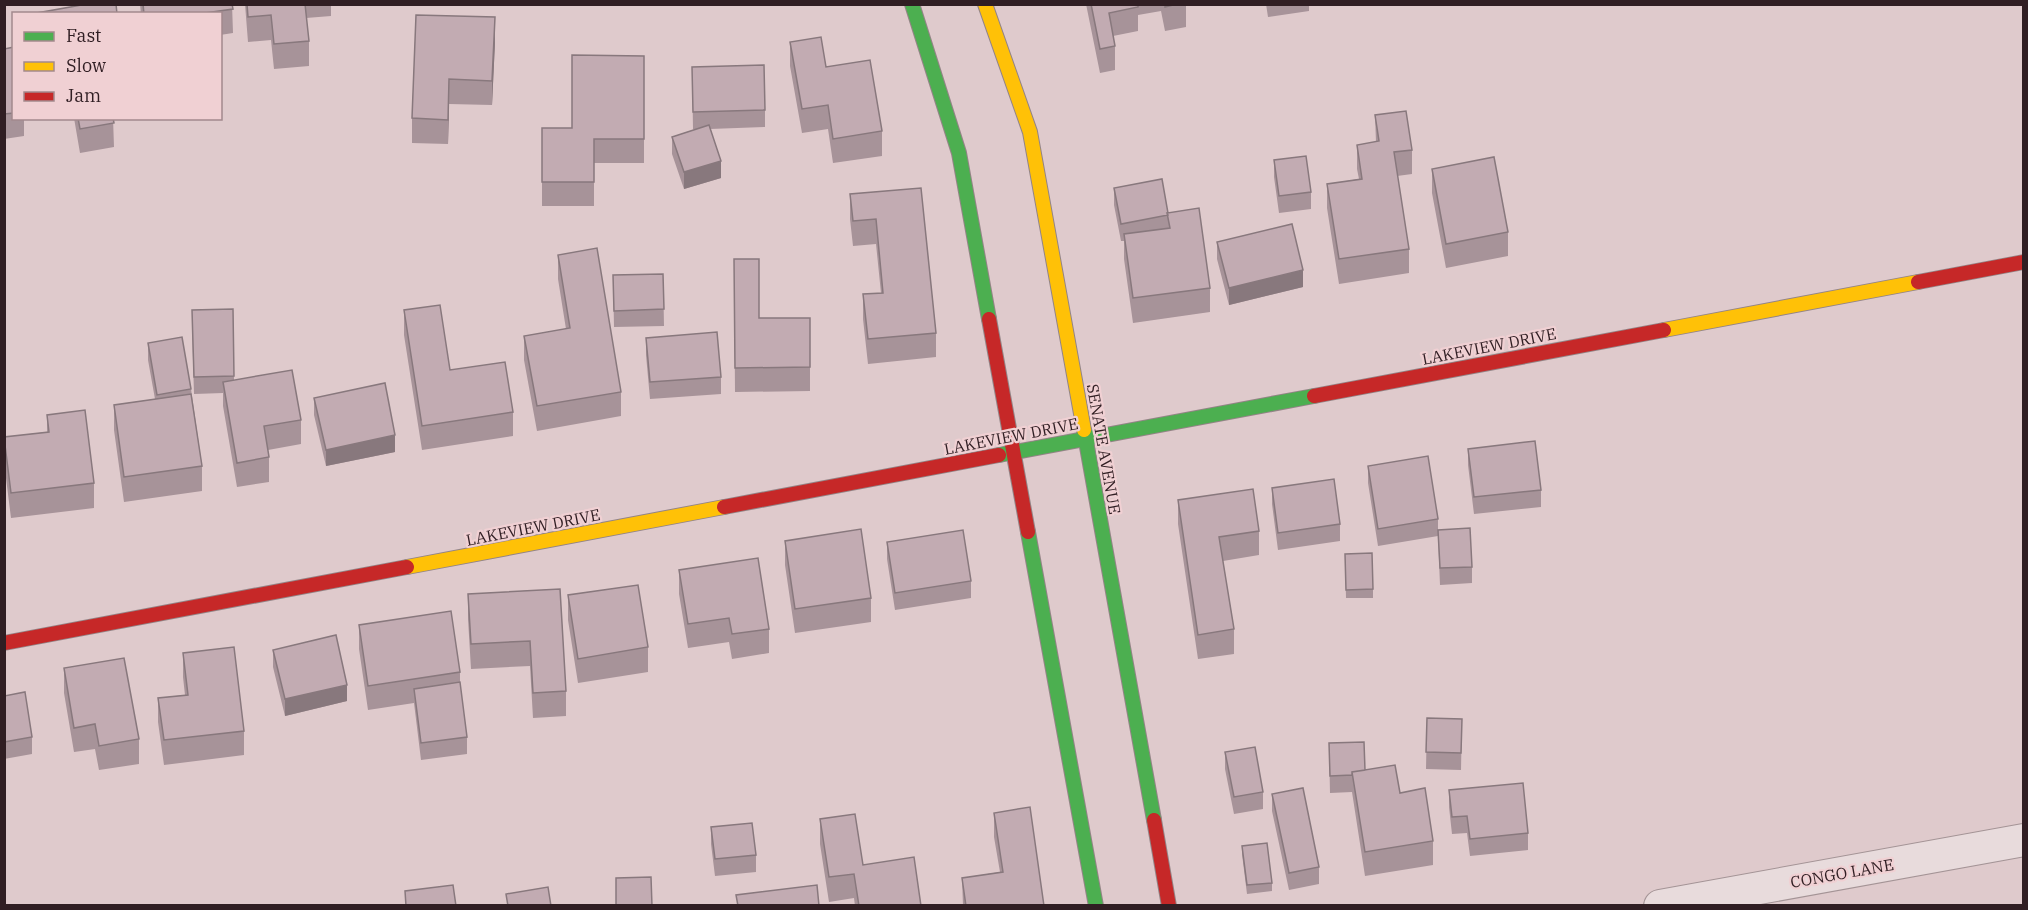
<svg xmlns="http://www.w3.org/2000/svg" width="2028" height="910" font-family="'IBM Plex Serif',serif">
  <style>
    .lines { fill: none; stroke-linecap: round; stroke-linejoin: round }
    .street-casing { stroke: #a49496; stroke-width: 34 }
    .fast-casing { stroke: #938486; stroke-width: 16 }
    .slow-casing { stroke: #938486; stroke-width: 16 }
    .jam-casing { stroke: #938486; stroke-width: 16 }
    .street { stroke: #e8dbdc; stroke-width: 32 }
    .fast { stroke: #4caf50; stroke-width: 14 }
    .slow { stroke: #ffc107; stroke-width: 14 }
    .jam { stroke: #c62828; stroke-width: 14 }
    .wall { fill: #a79399 }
    .shaded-wall { fill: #88787d }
    .building { fill: #c2abb2; stroke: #88787d; stroke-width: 1.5 }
    .labels { text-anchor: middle; stroke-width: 4.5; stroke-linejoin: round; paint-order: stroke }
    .street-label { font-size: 16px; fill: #301e23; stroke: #f0d0d3 }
  </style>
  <rect width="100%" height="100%" fill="#dfcacc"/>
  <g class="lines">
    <!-- street casing -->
    <g class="street-casing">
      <path id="street" d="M1660,906L2024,840"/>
    </g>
    <!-- fast casing -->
    <g class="fast-casing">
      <path id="fast" d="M912,4L959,153L989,319
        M1084,430L1154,820
        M999,455L1314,396
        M1028,532L1096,906"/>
    </g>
    <!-- slow casing -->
    <g class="slow-casing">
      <path id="slow" d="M985,4L1030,132L1084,430
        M1664,330L1918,282
        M407,567L724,507"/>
    </g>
    <!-- jam casing -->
    <g class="jam-casing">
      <path id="jam" d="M1918,282L2024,262
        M989,319L1028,532
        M1314,396L1664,330
        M724,507L999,455
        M4,643L407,567
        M1154,820L1169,906"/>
    </g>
    <!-- street -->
    <use href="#street" class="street"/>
    <!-- fast -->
    <use href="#fast" class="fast"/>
    <!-- slow -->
    <use href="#slow" class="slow"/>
    <!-- jam -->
    <use href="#jam" class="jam"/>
  </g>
  <!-- wall -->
  <path class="wall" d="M140,4H232L233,33L220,35V14H141Z
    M245,4H331V16L306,18L309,41V66L274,69L271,40L248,42Z
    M1086,4H1186V27L1165,31L1161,11L1138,15V31L1113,36L1115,46V70L1100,73Z
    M1266,4H1309V11L1268,17Z
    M416,15L495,42L492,105L449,104L448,144L412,143V118Z
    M790,42L826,67L882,131V156L833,163L828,129L802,133L790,66Z
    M14,47V118H24V136L4,139V49Z
    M644,56V163H594V206H542V128H572Z
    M692,67L765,110V127L710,129L721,178L684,189L672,154V137L696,129H693Z
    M1375,115L1412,150V174L1397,176L1409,249V273L1339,284L1327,208V184L1359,179L1357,169V145L1376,142Z
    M74,118H113L114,147L80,153Z
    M1274,160L1311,192V209L1279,213L1274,177Z
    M1432,169L1508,232V256L1446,268L1432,193Z
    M921,188L936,333V357L868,364L863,319V294L881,293L876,244L853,246L850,219V194Z
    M1114,188L1168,213L1210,288V312L1133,323L1124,259V241H1121L1114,205Z
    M1217,242L1303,287L1229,305L1217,259Z
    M558,255L621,392V416L537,431L524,360V336L566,329L558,279Z
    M734,259L759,318H810V391L735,392Z
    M663,274L664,326L614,327L613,275Z
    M233,309L234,380L301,420V444L268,450L269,457V482L237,487L223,406V393L194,394L192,327V310Z
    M404,310L450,370L513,412V436L422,450L404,335Z
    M646,338L721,377V394L650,399L646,355Z
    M148,343L191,389L202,466V491L124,502L114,430V405L155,399L148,360Z
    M314,398L395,452L326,466L314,415Z
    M47,415L94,483V508L11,518L4,462V437L47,432Z
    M1468,449L1541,490V507L1474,514L1468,465Z
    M1368,466L1438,519V530L1472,567V583L1440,585L1438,536L1378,546L1368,483Z
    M1272,488L1340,524V541L1278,550L1272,504Z
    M1178,500L1259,531V555L1223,561L1234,629V654L1198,659L1178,524Z
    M785,541L871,598V622L795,633L785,565Z
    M887,542L971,581V598L895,610L887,559Z
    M1345,554L1373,589V598H1346Z
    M679,570L769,629V653L732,659L729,642L688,648L679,594Z
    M560,589L566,691V716L533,718L530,666L471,669L468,619V594Z
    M568,595L648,647V672L578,683L568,620Z
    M359,625L460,672V686L467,737V754L421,760L414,703L368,710L359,649Z
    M273,650L347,701L285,716L273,667Z
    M183,653L244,731V755L164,765L158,722V698L185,695L183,677Z
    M64,668L139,739V764L99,770L95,749L74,752L64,693Z
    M4,696L32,737V754L4,759Z
    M1427,718L1462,719L1461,770L1426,769Z
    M1329,743L1365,770L1400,793L1433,841V865L1365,876L1352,792L1330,793Z
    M1225,752L1263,792V809L1234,814L1225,769Z
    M1449,790L1528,833V850L1470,856L1467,833L1452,834L1449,807Z
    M1272,794L1319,867V884L1289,890L1272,811Z
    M994,813L1044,906H963L962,878L1000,872L994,837Z
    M820,819L863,865L921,906H855L854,898L829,902L820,844Z
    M711,827L756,855V872L715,876L711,844Z
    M1242,846L1272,883V891L1247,894L1242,854Z"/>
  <!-- shaded-wall -->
  <path class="shaded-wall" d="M495,17V42L492,105V81Z
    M449,79V104L448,144V120Z
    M721,161V178L684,189V172Z
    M1303,270V287L1229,305V288Z
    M395,435V452L326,466V450Z
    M347,685V701L285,716V699Z"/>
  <!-- building -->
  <path class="building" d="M87,4H116L117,14H37V13Z
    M143,4H232L233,9L198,14H144Z
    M247,4H305L309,41L274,44L271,15L248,17Z
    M1091,4H1138V7L1109,13L1115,46L1100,49Z
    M1165,4H1177L1165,7Z
    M416,15L495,17L492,81L449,79L448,120L412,118Z
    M821,37L826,67L870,60L882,131L833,139L828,105L802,109L790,42Z
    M14,47V113L4,114V49Z
    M572,55L644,56V139H594V182H542V128H572Z
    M764,65L765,110L693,112L692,67Z
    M1406,111L1412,150L1394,152L1409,249L1339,259L1327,184L1362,179L1357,145L1379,141L1375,115Z
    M78,118H113L114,123L80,129Z
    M709,125L721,161L684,172L672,137Z
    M1306,156L1311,192L1279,196L1274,160Z
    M1494,157L1508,232L1446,244L1432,169Z
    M1162,179L1168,213H1167L1168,215L1121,224L1114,188Z
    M921,188L936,333L868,339L863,294L883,293L876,219L853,221L850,194Z
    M1199,208L1210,288L1133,298L1124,234L1170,228L1167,213Z
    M1292,224L1303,270L1229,288L1217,242Z
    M597,248L621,392L537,406L524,336L570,328L558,255Z
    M734,259H759V318H810V367L735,368Z
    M663,274L664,309L614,311L613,275Z
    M440,305L450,370L505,362L513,412L422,426L404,310Z
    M233,309L234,376L194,377L192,310Z
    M717,332L721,377L650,382L646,338Z
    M182,337L191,389L157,395L148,343Z
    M292,370L301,420L264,426L269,457L237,463L223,382Z
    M385,383L395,435L326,450L314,398Z
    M191,394L202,466L124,477L114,405Z
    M85,410L94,483L11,493L4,437L49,432L47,415Z
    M1535,441L1541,490L1474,497L1468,449Z
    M1428,456L1438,519L1378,529L1368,466Z
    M1334,479L1340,524L1278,533L1272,488Z
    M1253,489L1259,531L1219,537L1234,629L1198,635L1178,500Z
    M1470,528L1472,567L1440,568L1438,530Z
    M861,529L871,598L795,609L785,541Z
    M963,530L971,581L895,593L887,542Z
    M1372,553L1373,589L1346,590L1345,554Z
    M758,558L769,629L732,634L729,618L688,624L679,570Z
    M638,585L648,647L578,659L568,595Z
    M560,589L566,691L533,693L530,641L471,644L468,594Z
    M451,611L460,672L368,686L359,625Z
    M336,635L347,685L285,699L273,650Z
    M234,647L244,731L164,740L158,698L188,695L183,653Z
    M124,658L139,739L99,746L95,724L74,728L64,668Z
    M460,682L467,737L421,743L414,689Z
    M25,692L32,737L4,742V696Z
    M1427,718L1462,719L1461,753L1426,752Z
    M1364,742L1365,770L1352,772V775L1330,776L1329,743Z
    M1255,747L1263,792L1234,797L1225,752Z
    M1395,765L1400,793L1425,788L1433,841L1365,852L1352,772Z
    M1523,783L1528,833L1470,839L1467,816L1452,817L1449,790Z
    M1303,788L1319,867L1289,873L1272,794Z
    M1030,807L1044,906H966L962,878L1003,872L994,813Z
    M855,814L863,865L914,857L921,906H859L854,874L829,877L820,819Z
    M752,823L756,855L715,859L711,827Z
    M1267,843L1272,883L1247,885L1242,846Z
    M651,877L652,906H616V878Z
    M453,885L456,906H406L405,891Z
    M817,885L819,906H738L736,895Z
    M548,887L551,906H508L506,894Z"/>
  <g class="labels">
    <!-- street labels -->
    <g class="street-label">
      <text transform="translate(1489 346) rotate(-11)" y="6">LAKEVIEW DRIVE</text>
      <text transform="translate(1011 436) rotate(-11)" y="6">LAKEVIEW DRIVE</text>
      <text transform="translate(1104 449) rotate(80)" y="6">SENATE AVENUE</text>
      <text transform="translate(533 527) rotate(-11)" y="6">LAKEVIEW DRIVE</text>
      <text transform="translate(1842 873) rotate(-10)" y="6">CONGO LANE</text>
    </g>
  </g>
  <!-- border -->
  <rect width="2028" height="910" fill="none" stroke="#301e23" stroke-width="12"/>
  <!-- legend -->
  <rect x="12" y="12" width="210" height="108" fill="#f0d0d3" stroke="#a3898d" stroke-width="1.5"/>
  <rect x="24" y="32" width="30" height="9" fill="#4caf50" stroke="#a3898d" stroke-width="1.5"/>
  <text x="66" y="42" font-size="18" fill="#301e23">Fast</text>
  <rect x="24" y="62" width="30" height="9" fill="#ffc107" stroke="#a3898d" stroke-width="1.5"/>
  <text x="66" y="72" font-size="18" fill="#301e23">Slow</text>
  <rect x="24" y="92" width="30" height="9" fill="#c62828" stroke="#a3898d" stroke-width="1.5"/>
  <text x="66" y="102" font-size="18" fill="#301e23">Jam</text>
</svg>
